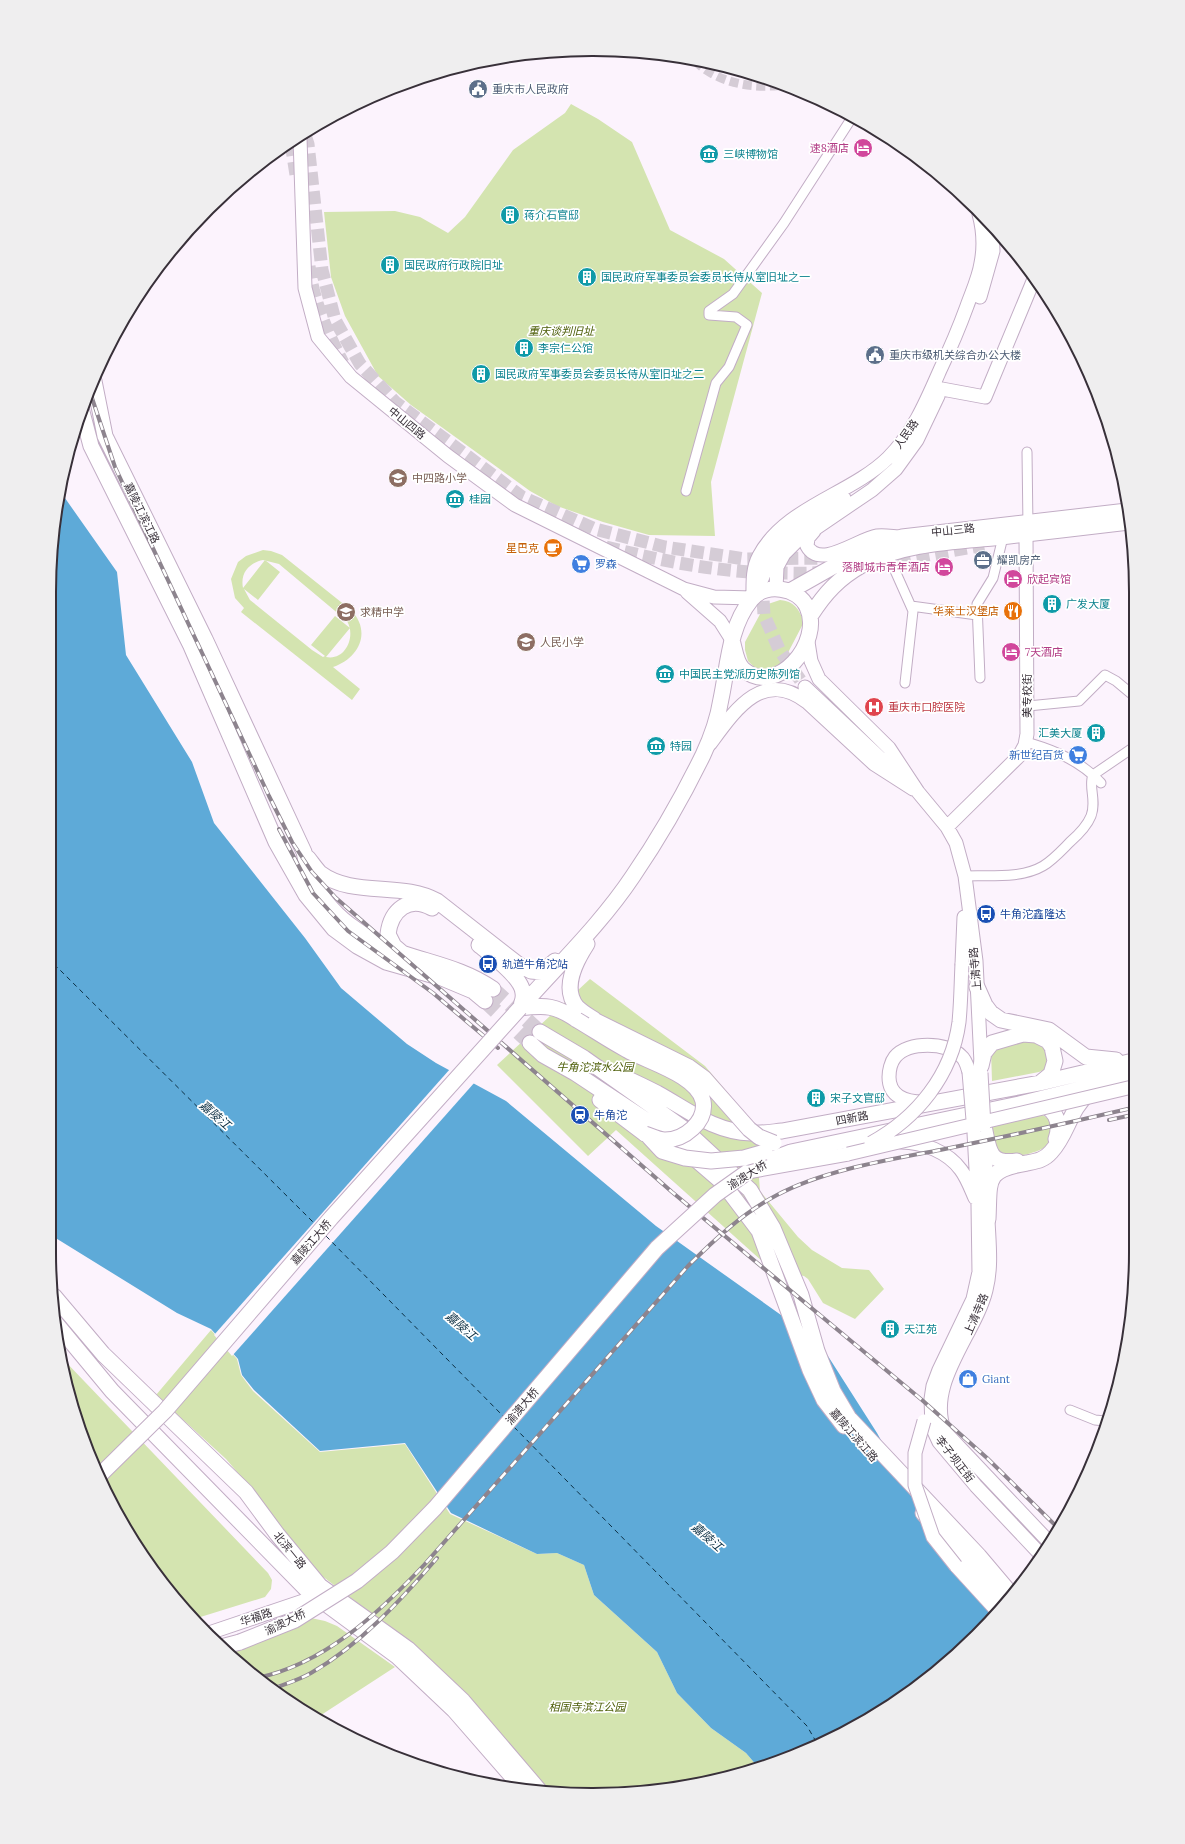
<svg xmlns="http://www.w3.org/2000/svg" width="1185" height="1844" font-family="Lora,'Noto Sans SC',serif">
  <style>
    .green { fill: #d4e4b0; fill-rule: evenodd }
    .water { fill: #5eaad8 }
    .pier { fill: #fcf3fd }
    .lines { fill: none; stroke-linecap: round; stroke-linejoin: round }
    .ferry { stroke: #0c2f43; stroke-width: 1; stroke-dasharray: 5 4; stroke-linecap: butt }
    .street-tunnel { stroke: #d5ccd6; stroke-width: 9; stroke-dasharray: 9 4.5; stroke-linecap: butt }
    .secondary-tunnel { stroke: #d5ccd6; stroke-width: 13; stroke-dasharray: 13 6; stroke-linecap: butt }
    .primary-tunnel { stroke: #d5ccd6; stroke-width: 15; stroke-dasharray: 15 8; stroke-linecap: butt }
    .street-casing { stroke: #c2adc5; stroke-width: 11 }
    .secondary-casing { stroke: #c2adc5; stroke-width: 15 }
    .primary-casing { stroke: #c2adc5; stroke-width: 17 }
    .street { stroke: #fff; stroke-width: 9 }
    .secondary { stroke: #fff; stroke-width: 13 }
    .primary { stroke: #fff; stroke-width: 15 }
    .rail-casing { stroke: #8d848e; stroke-width: 4 }
    .rail { stroke: #fff; stroke-width: 2.5; stroke-dasharray: 8; stroke-linecap: butt }
    .secondary-bridge-casing { stroke: #c2adc5; stroke-width: 15; stroke-linecap: butt }
    .primary-bridge-casing { stroke: #c2adc5; stroke-width: 17; stroke-linecap: butt }
    .secondary-bridge { stroke: #fff; stroke-width: 13 }
    .primary-bridge { stroke: #fff; stroke-width: 15 }
    .labels { text-anchor: middle; stroke-width: 3.5; stroke-linejoin: round; paint-order: stroke }
    .service-label { font-size: 11px; fill: #4e5e75; stroke: #fff; text-anchor: start }
    .hotel-label { font-size: 11px; fill: #b23c85; stroke: #fff; text-anchor: end }
    .culture-label { font-size: 11px; fill: #0d838f; stroke: #fff; text-anchor: start }
    .park-label { font-size: 11px; font-style: italic; fill: #4d5e08; stroke: #fff }
    .street-label { font-size: 11px; fill: #383039; stroke: #fff }
    .education-label { font-size: 11px; fill: #785e54; stroke: #fff; text-anchor: start }
    .food-label { font-size: 11px; fill: #c56008; stroke: #fff; text-anchor: end }
    .shop-label { font-size: 11px; fill: #366cbe; stroke: #fff; text-anchor: start }
    .health-label { font-size: 11px; fill: #be3a42; stroke: #fff; text-anchor: start }
    .transit-label { font-size: 11px; fill: #164399; stroke: #fff; text-anchor: start }
    .water-label { font-size: 12px; font-style: italic; fill: #0c2f43; stroke: #fff }
    .rim { fill: none; stroke: #383039; stroke-width: 2 }
  </style>
  <rect width="100%" height="100%" fill="#fcf3fd"/>
  <!-- green -->
  <path class="green" d="M571,104L598,119L632,142L670,230L724,259L762,293L711,482L715,536L649,535L603,522L557,506L530,491L411,405L378,376L345,316L331,277L324,212L395,211L420,217L448,233L465,217L513,150L565,113Z
    M263,550L271,551L282,555L351,610C372,632 359,658 333,667L360,689L352,700L241,612L244,608L235,598L231,579L238,562L246,556ZM263,560L279,564L347,621C356,636 346,661 326,657L350,628L335,616L311,645L325,656L323,657L312,650L250,600L244,589L258,600L280,572L265,560L243,588C240,573 249,563 263,560Z
    M780,600C794,601 799,609 804,622L780,668L769,671L756,669L748,661L745,650V642L765,605Z
    M590,979L705,1066L756,1126L762,1147L759,1178L760,1191L798,1237L812,1250L842,1268L869,1270L884,1289L855,1319L823,1303L808,1279L804,1276L782,1272L763,1262L616,1130L588,1156L497,1065Z
    M1027,1037L1043,1046L1047,1058L1046,1069L1039,1072L992,1081L991,1051Z
    M1040,1113L1051,1121C1051,1126 1053,1134 1051,1140C1048,1152 1013,1159 1003,1155C1000,1154 997,1151 995,1150L991,1130L993,1124Z
    M211,1330L237,1359L241,1375L253,1391L320,1452L405,1444L450,1514L537,1554L557,1553L584,1565L594,1595L657,1652L677,1693L711,1728L746,1753L758,1767L733,1776L592,1795L546,1790L467,1699L412,1644L322,1576L282,1533L250,1487L226,1459L156,1395Z
    M62,1358L268,1573L272,1580L271,1589L265,1597L194,1619L141,1554L78,1426Z
    M297,1615L325,1621L337,1626L395,1667L315,1719L262,1683L220,1646Z"/>
  <!-- water -->
  <path class="water" d="M60,491L117,572L126,655L192,762L214,823L305,938L341,988L407,1044L436,1063L506,1101L656,1226L819,1342L877,1433L960,1581L1000,1610L894,1704L833,1739L758,1767L746,1753L711,1728L677,1693L657,1652L594,1595L584,1565L557,1553L537,1554L451,1513L405,1443L320,1451L254,1390L242,1375L238,1359L211,1329L177,1313L54,1237V521Z"/>
  <!-- pier -->
  <path class="pier" d="M450,1069L475,1082L232,1356L214,1335Z"/>
  <g class="lines">
    <!-- ferry -->
    <path class="ferry" d="M54,964L316,1225
      M326,1236L503,1416
      M514,1427L807,1726L818,1745"/>
    <!-- street-tunnel -->
    <path class="street-tunnel" d="M695,61C718,83 751,89 783,85"/>
    <!-- secondary-tunnel -->
    <path class="secondary-tunnel" d="M305,135L308,144L322,270L335,320L360,364L395,402L522,497L595,529L665,547L745,559L829,558
      M291,143L296,175
      M309,266C313,301 327,332 343,363
      M606,547C662,561 717,572 775,573C791,573 808,574 824,572
      M879,564L984,545
      M762,582L764,615L779,649L805,687"/>
    <!-- primary-tunnel -->
    <path class="primary-tunnel" d="M493,989L540,1032
      M485,1001L530,1043"/>
    <!-- street casing -->
    <g class="street-casing">
      <path id="street" d="M1027,452L1028,527
        M686,491L716,383L729,367L747,325L736,317L709,315V311L733,294L784,223L853,116
        M888,555L913,611L905,683
        M911,606L977,615
        M980,678L977,604L993,578L1003,537
        M1028,706L1079,701L1105,675L1116,681L1134,696
        M1026,742C1052,749 1082,762 1101,783
        M965,876C989,875 1021,879 1043,866C1053,860 1061,851 1070,842C1078,835 1087,826 1091,816C1097,801 1088,786 1093,775L1134,747
        M1070,1410L1095,1420L1105,1421"/>
    </g>
    <!-- secondary casing -->
    <g class="secondary-casing">
      <path id="secondary" d="M300,138L305,288L318,337L351,377L448,456L515,505L684,589L714,597L753,598C753,584 752,569 759,556C785,507 850,495 888,458C913,433 926,402 940,370C950,349 959,328 967,306C972,292 979,277 981,263C984,248 983,229 979,214
        M980,297L993,251L992,228
        M942,389L985,397L1034,279
        M814,531L808,538L807,546C820,570 858,539 877,536C885,535 895,537 902,537
        M762,579C765,572 768,563 772,556C786,532 821,513 844,498
        M776,589L777,567L784,554L797,541L872,490L896,469L917,440L938,396
        M687,592L720,621L732,640
        M808,642L811,661L819,679L889,748L918,792L947,827L956,843L965,876L976,961L981,1063
        M805,687L894,771
        M710,744C735,710 763,668 807,702L874,764L913,789
        M947,827L1019,756L1025,745L1027,734L1026,534
        M962,964L964,917
        M923,1102C906,1102 889,1097 889,1077C889,1071 891,1062 895,1057C908,1041 947,1042 961,1056C966,1060 967,1066 969,1072
        M974,1133L978,1205L979,1272L973,1299L939,1370L933,1386L931,1399L932,1427L939,1442L976,1486L1042,1556
        M985,1141C986,1168 987,1194 988,1220C989,1243 992,1267 986,1290C975,1335 925,1384 945,1432L1050,1543
        M901,1142C923,1142 948,1152 961,1170C967,1178 971,1189 975,1198
        M753,1171L848,1154
        M956,1566L998,1612
        M206,1634L324,1594"/>
    </g>
    <!-- primary casing -->
    <g class="primary-casing">
      <path id="primary" d="M94,381L105,436L205,639L304,852C306,860 307,869 311,876C327,915 366,941 405,954C435,964 466,970 493,989
        M82,412L91,446L191,646L276,842L306,895L334,929L357,946L386,962L442,978L473,991L485,1001
        M790,591L843,561L902,537L1127,511
        M811,615C825,593 839,578 862,565C901,544 949,542 993,538C1038,533 1084,527 1129,522
        M308,858C312,863 316,869 320,873C353,898 402,881 437,901L519,965L531,971L542,972L555,961
        M587,944C576,961 561,988 577,1007C582,1012 589,1016 595,1020
        M479,945C491,955 522,977 523,993C524,998 522,1003 520,1008
        M401,952L394,946L388,934C391,910 409,895 432,908
        M977,987L985,1005L991,1013L1001,1020L1049,1030L1086,1057L1116,1060
        M520,1008C558,965 601,924 633,876C659,838 683,796 703,755C711,738 718,718 721,699C728,666 729,627 751,600C765,582 798,587 807,607C824,642 776,699 743,669C736,663 735,650 732,640
        M520,1008C546,1005 555,1005 577,1020
        M540,1032L584,1058L683,1128L750,1190L773,1228L801,1295L817,1351L833,1391L849,1418L979,1556L1012,1595
        M530,1043L543,1055L575,1073L664,1132L722,1182L759,1231L810,1370L824,1400L844,1426
        M981,1066L984,1053L992,1043L1023,1034L1036,1035L1048,1041L1052,1047L1055,1061L1051,1074L1040,1083
        M621,1076C633,1081 645,1087 657,1093C688,1110 714,1132 751,1133C761,1134 772,1132 782,1131L1040,1083L1133,1061
        M600,1100L645,1134
        M1036,1104C1055,1106 1062,1122 1056,1139
        M984,1126C989,1149 988,1165 1017,1161
        M746,1173L770,1160L791,1152L1019,1104L1132,1076
        M988,1219C990,1180 984,1170 1027,1163C1037,1161 1044,1160 1051,1152C1068,1134 1069,1110 1089,1093
        M54,1296L103,1354L246,1492L277,1534L320,1586L408,1649L463,1701L539,1790
        M54,1321L112,1391L307,1590L398,1657L454,1710L522,1788
        M923,1513L1006,1604
        M221,1647L240,1642"/>
    </g>
    <!-- street -->
    <use href="#street" class="street"/>
    <!-- secondary -->
    <use href="#secondary" class="secondary"/>
    <!-- primary -->
    <use href="#primary" class="primary"/>
    <!-- rail casing -->
    <g class="rail-casing">
      <path id="rail" d="M90,392L115,467L269,796L292,842L312,872L336,898L672,1192L922,1400L987,1458L1058,1528
        M279,829L313,893L348,931L433,993L498,1048
        M1109,1120L1132,1115
        M257,1678C324,1664 378,1614 424,1565L688,1266C715,1239 743,1213 777,1195C824,1170 888,1160 940,1150C1004,1137 1068,1123 1132,1108
        M272,1689C285,1684 299,1680 311,1673C360,1645 401,1600 437,1558"/>
    </g>
    <!-- rail -->
    <use href="#rail" class="rail"/>
    <!-- secondary-bridge casing -->
    <g class="secondary-bridge-casing">
      <path id="secondary-bridge" d="M969,1072L974,1132
        M981,1073L984,1126
        M871,1143C917,1118 952,1075 959,1022C961,1002 961,983 962,964
        M848,1154L1132,1087
        M924,1421L915,1453V1485L933,1537L956,1566"/>
    </g>
    <!-- primary-bridge casing -->
    <g class="primary-bridge-casing">
      <path id="primary-bridge" d="M577,1020C594,1030 610,1041 627,1050C648,1062 697,1075 703,1101C707,1122 684,1140 665,1140C659,1140 651,1136 645,1134
        M596,1021L689,1067L704,1078L749,1129L759,1137L774,1143
        M649,1137L662,1151L685,1158L711,1161L744,1158L765,1152
        M101,1474L165,1411L331,1218L520,1008
        M240,1642L295,1620L357,1581L392,1552L435,1508L657,1248L715,1195L746,1173"/>
    </g>
    <!-- secondary-bridge -->
    <use href="#secondary-bridge" class="secondary-bridge"/>
    <!-- primary-bridge -->
    <use href="#primary-bridge" class="primary-bridge"/>
  </g>
  <!-- icons -->
  <defs>
    <g id="civic-disc" transform="scale(1)"><circle r="9.5" fill="#5c6f8a" stroke="#fff"/><path d="M-.6-6.5H3V-4.5H.6V-3L4-1V1h2V6H-6V1h2V-1L-.6-3ZM-1.2 2.5V6h2.4V2.5Z" fill="#fff"/></g>
    <g id="hotel-disc" transform="scale(1)"><circle r="9.5" fill="#d1479c" stroke="#fff"/><path d="M-6-4.5h1.5V1H6V5H4.5V3h-9V5H-6ZM-4 0a1.8 1.8 0 1 1 3.6 0ZM.5 0V-2.5h3Q6-2.5 6 0Z" fill="#fff"/></g>
    <g id="museum-disc" transform="scale(1)"><circle r="9.5" fill="#0f9aa8" stroke="#fff"/><path d="M0-6L6-3V-2H-6V-3ZM-5-1h2V3h-2ZM-1-1h2V3h-2ZM3-1h2V3H3ZM-6 4H6V6H-6Z" fill="#fff"/></g>
    <g id="building-disc" transform="scale(1)"><circle r="9.5" fill="#0f9aa8" stroke="#fff"/><path d="M-4-6H4V6H1V3H-1V6H-4ZM-2.5-4.3h1.7v1.8h-1.7ZM.8-4.3h1.7v1.8H.8ZM-2.5-1h1.7V.8h-1.7ZM.8-1h1.7V.8H.8Z" fill="#fff"/></g>
    <g id="school-disc" transform="scale(1)"><circle r="9.5" fill="#8d6e63" stroke="#fff"/><path d="M0-5L7-2L0 1L-7-2ZM-4 1L0 2.5L4 1V4Q0 6-4 4Z" fill="#fff"/></g>
    <g id="cafe-disc" transform="scale(1)"><circle r="9.5" fill="#e8710a" stroke="#fff"/><path d="M-5.5-4.5H6V0H3Q3 3.5 0 3.5H-2.5Q-5.5 3.5-5.5 0ZM3-3.2v2h1.7v-2ZM-6 4.5H4V6H-6Z" fill="#fff"/></g>
    <g id="office-disc" transform="scale(1)"><circle r="9.5" fill="#5c6f8a" stroke="#fff"/><path d="M-6-3h4V-5.5h4V-3h4V5H-6ZM-1-4.5V-3h2v-1.5ZM-6 0V1H6V0Z" fill="#fff"/></g>
    <g id="supermarket-disc" transform="scale(1)"><circle r="9.5" fill="#3f7fe0" stroke="#fff"/><path d="M-6-5.5h2.5l.6 2H6L4.5 2H-2.5L-4.4-4H-6ZM-1.5 3.2a1.3 1.3 0 1 0 .1 0ZM3 3.2a1.3 1.3 0 1 0 .1 0Z" fill="#fff"/></g>
    <g id="restaurant-disc" transform="scale(1)"><circle r="9.5" fill="#e8710a" stroke="#fff"/><path d="M-5-6h1v4h1v-4h1v4h1v-4h1v5L-1.5 .5V6h-2V.5L-5-1ZM5-6V6H3V1.5H1.5Q1.5-4 5-6Z" fill="#fff"/></g>
    <g id="hospital-disc" transform="scale(1)"><circle r="9.5" fill="#e0444e" stroke="#fff"/><path d="M-5-5h3v3.5h4V-5h3V5h-3V1.5h-4V5h-3Z" fill="#fff"/></g>
    <g id="bus-disc" transform="scale(1)"><circle r="9.5" fill="#1a4fb4" stroke="#fff"/><path d="M-5-6H5V4H4V6H2V4H-2V6H-4V4H-5ZM-3.5-4V0h7V-4ZM-3.5 1.2v1.5H-2V1.2ZM2 1.2v1.5H3.5V1.2Z" fill="#fff"/></g>
    <g id="station-disc" transform="scale(1)"><circle r="9.5" fill="#1a4fb4" stroke="#fff"/><path d="M-3-6H3Q5-6 5-4V2Q5 4 3 4L4.5 6H3L1.5 4h-3L-3 6H-4.5L-3 4Q-5 4-5 2V-4Q-5-6-3-6ZM-3.5-4v3h7v-3ZM-3.5 1v1.5H-2V1ZM2 1v1.5H3.5V1Z" fill="#fff"/></g>
    <g id="shop-disc" transform="scale(1)"><circle r="9.5" fill="#3f7fe0" stroke="#fff"/><path d="M-5-2.5h2.3a2.7 3.5 0 0 1 5.4 0H5L5.5 6h-11ZM-1.5-2.5h3a1.5 2.3 0 0 0-3 0Z" fill="#fff"/></g>
  </defs>
  <g fill-rule="evenodd">
    <use href="#civic-disc" x="478" y="89"/>
    <use href="#hotel-disc" x="863" y="148"/>
    <use href="#museum-disc" x="709" y="154"/>
    <use href="#building-disc" x="510" y="215"/>
    <use href="#building-disc" x="390" y="265"/>
    <use href="#building-disc" x="587" y="277"/>
    <use href="#building-disc" x="524" y="348"/>
    <use href="#civic-disc" x="875" y="355"/>
    <use href="#building-disc" x="481" y="374"/>
    <use href="#school-disc" x="398" y="478"/>
    <use href="#museum-disc" x="455" y="499"/>
    <use href="#cafe-disc" x="553" y="548"/>
    <use href="#office-disc" x="983" y="560"/>
    <use href="#supermarket-disc" x="581" y="564"/>
    <use href="#hotel-disc" x="944" y="567"/>
    <use href="#hotel-disc" x="1013" y="579"/>
    <use href="#building-disc" x="1052" y="604"/>
    <use href="#restaurant-disc" x="1013" y="611"/>
    <use href="#school-disc" x="346" y="612"/>
    <use href="#school-disc" x="526" y="642"/>
    <use href="#hotel-disc" x="1011" y="652"/>
    <use href="#museum-disc" x="665" y="674"/>
    <use href="#hospital-disc" x="874" y="707"/>
    <use href="#building-disc" x="1096" y="733"/>
    <use href="#museum-disc" x="656" y="746"/>
    <use href="#supermarket-disc" x="1078" y="755"/>
    <use href="#bus-disc" x="986" y="914"/>
    <use href="#bus-disc" x="488" y="964"/>
    <use href="#building-disc" x="816" y="1098"/>
    <use href="#station-disc" x="580" y="1115"/>
    <use href="#building-disc" x="890" y="1329"/>
    <use href="#shop-disc" x="968" y="1379"/>
  </g>
  <g class="labels">
    <!-- service labels -->
    <g class="service-label">
      <text x="492" y="93">重庆市人民政府</text>
      <text x="889" y="359">重庆市级机关综合办公大楼</text>
      <text x="997" y="564">耀凯房产</text>
    </g>
    <!-- hotel labels -->
    <g class="hotel-label">
      <text x="849" y="152">速8酒店</text>
      <text x="930" y="571">落脚城市青年酒店</text>
      <text x="1027" y="583" text-anchor="start">欣起宾馆</text>
      <text x="1025" y="656" text-anchor="start">7天酒店</text>
    </g>
    <!-- culture labels -->
    <g class="culture-label">
      <text x="723" y="158">三峡博物馆</text>
      <text x="524" y="219">蒋介石官邸</text>
      <text x="404" y="269">国民政府行政院旧址</text>
      <text x="601" y="281">国民政府军事委员会委员长侍从室旧址之一</text>
      <text x="538" y="352">李宗仁公馆</text>
      <text x="495" y="378">国民政府军事委员会委员长侍从室旧址之二</text>
      <text x="469" y="503">桂园</text>
      <text x="1066" y="608">广发大厦</text>
      <text x="679" y="678">中国民主党派历史陈列馆</text>
      <text x="1082" y="737" text-anchor="end">汇美大厦</text>
      <text x="670" y="750">特园</text>
      <text x="830" y="1102">宋子文官邸</text>
      <text x="904" y="1333">天江苑</text>
    </g>
    <!-- park labels -->
    <g class="park-label">
      <text x="561" y="335">重庆谈判旧址</text>
      <text x="595" y="1071">牛角沱滨水公园</text>
      <text x="587" y="1711">相国寺滨江公园</text>
    </g>
    <!-- street labels -->
    <g class="street-label">
      <text transform="translate(407 423) rotate(39)" y="4">中山四路</text>
      <text transform="translate(906 434) rotate(-55)" y="4">人民路</text>
      <text transform="translate(142 513) rotate(64)" y="4">嘉陵江滨江路</text>
      <text transform="translate(953 530) rotate(-6)" y="4">中山三路</text>
      <text transform="translate(1027 696) rotate(-90)" y="4">美专校街</text>
      <text transform="translate(975 969) rotate(-95)" y="4">上清寺路</text>
      <text transform="translate(852 1118) rotate(-11)" y="4">四新路</text>
      <text transform="translate(747 1175) rotate(-32)" y="4">渝澳大桥</text>
      <text transform="translate(311 1242) rotate(-49)" y="4">嘉陵江大桥</text>
      <text transform="translate(976 1314) rotate(-67)" y="4">上清寺路</text>
      <text transform="translate(522 1406) rotate(-50)" y="4">渝澳大桥</text>
      <text transform="translate(854 1435) rotate(49)" y="4">嘉陵江滨江路</text>
      <text transform="translate(955 1459) rotate(52)" y="4">李子坝正街</text>
      <text transform="translate(290 1550) rotate(51)" y="4">北滨一路</text>
      <text transform="translate(256 1617) rotate(-18)" y="4">华福路</text>
      <text transform="translate(285 1622) rotate(-26)" y="4">渝澳大桥</text>
    </g>
    <!-- education labels -->
    <g class="education-label">
      <text x="412" y="482">中四路小学</text>
      <text x="360" y="616">求精中学</text>
      <text x="540" y="646">人民小学</text>
    </g>
    <!-- food labels -->
    <g class="food-label">
      <text x="539" y="552">星巴克</text>
      <text x="999" y="615">华莱士汉堡店</text>
    </g>
    <!-- shop labels -->
    <g class="shop-label">
      <text x="595" y="568">罗森</text>
      <text x="1064" y="759" text-anchor="end">新世纪百货</text>
      <text x="982" y="1383">Giant</text>
    </g>
    <!-- health labels -->
    <g class="health-label">
      <text x="888" y="711">重庆市口腔医院</text>
    </g>
    <!-- transit labels -->
    <g class="transit-label">
      <text x="1000" y="918">牛角沱鑫隆达</text>
      <text x="502" y="968">轨道牛角沱站</text>
      <text x="594" y="1119">牛角沱</text>
    </g>
    <!-- water labels -->
    <g class="water-label">
      <text transform="translate(215 1115) rotate(41)" y="4">嘉陵江</text>
      <text transform="translate(461 1326) rotate(41)" y="4">嘉陵江</text>
      <text transform="translate(707 1537) rotate(41)" y="4">嘉陵江</text>
    </g>
  </g>
  <!-- crop -->
  <path d="M0 0H1185V1844H0ZM592 56H593A536 536 0 0 1 1129 592V1252A536 536 0 0 1 593 1788H592A536 536 0 0 1 56 1252V592A536 536 0 0 1 592 56Z" fill="#efeeef" fill-rule="evenodd"/>
  <path class="rim" d="M592 56H593A536 536 0 0 1 1129 592V1252A536 536 0 0 1 593 1788H592A536 536 0 0 1 56 1252V592A536 536 0 0 1 592 56Z"/>
</svg>
